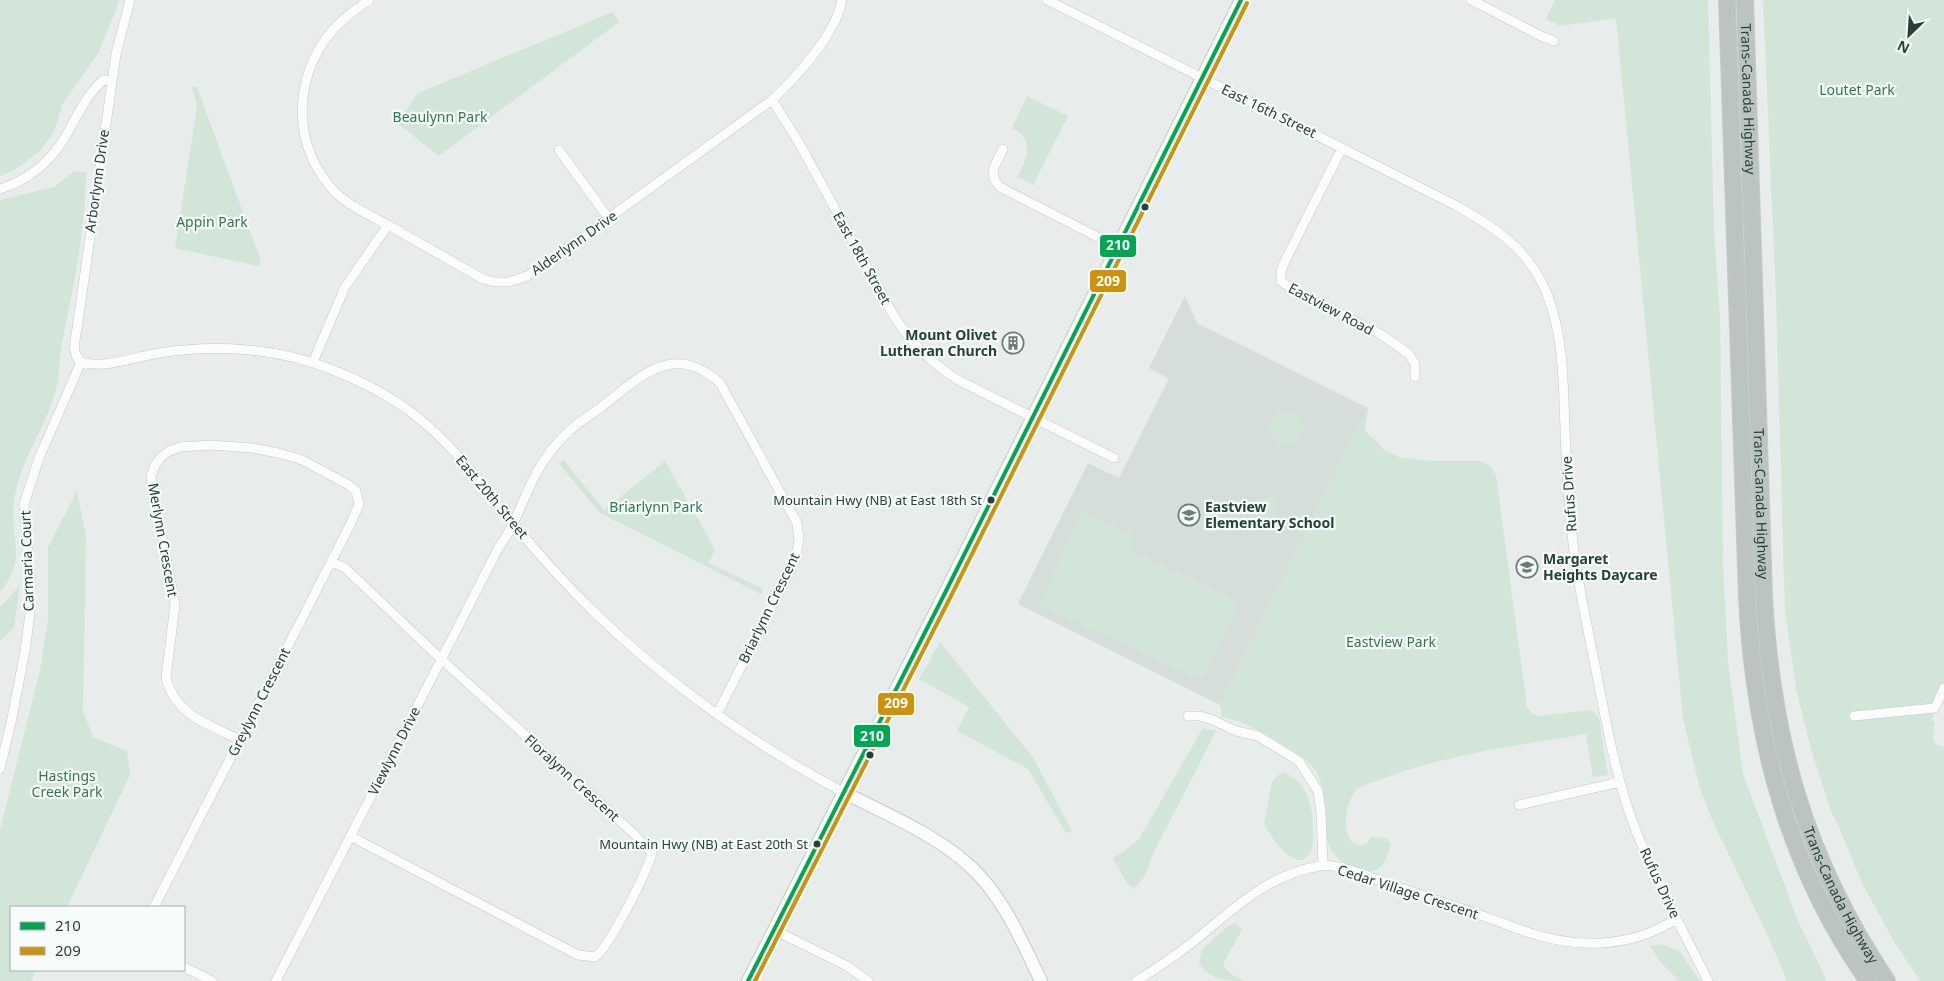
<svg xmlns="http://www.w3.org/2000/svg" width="1944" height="981" font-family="'Noto Sans',sans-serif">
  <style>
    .built { fill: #d6dedb }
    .green { fill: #d1e6d8 }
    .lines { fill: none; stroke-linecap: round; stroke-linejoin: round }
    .street-casing { stroke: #c5cac8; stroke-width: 10 }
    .secondary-casing { stroke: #c3cbc8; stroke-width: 14 }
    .highway-casing { stroke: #c3ccc9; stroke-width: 18 }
    .street { stroke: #fcfcfc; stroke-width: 9 }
    .secondary { stroke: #fcfcfc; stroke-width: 12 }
    .highway { stroke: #bcc4c2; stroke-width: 16 }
    .bus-1-casing { stroke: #f7fbf9; stroke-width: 8 }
    .bus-2-casing { stroke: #f7fbf9; stroke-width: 8 }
    .bus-1 { stroke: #00a651; stroke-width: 4 }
    .bus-2 { stroke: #cd920c; stroke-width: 4 }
    .bus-dot { fill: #24423a; stroke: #f7fbf9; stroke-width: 2 }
    .labels { text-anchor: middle; stroke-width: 4.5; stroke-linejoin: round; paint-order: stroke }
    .bus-label { font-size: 13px; fill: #24423a; stroke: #f7fbf9; text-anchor: end }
    .park-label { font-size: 14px; fill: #2d7a4b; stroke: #f7fbf9 }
    .street-label { font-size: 14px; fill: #24423a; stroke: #f7fbf9 }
    .poi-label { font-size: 14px; font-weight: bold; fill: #24423a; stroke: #f7fbf9; text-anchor: start }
    .line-badge { stroke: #f7fbf9; stroke-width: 2 }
    .badge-label { font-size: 14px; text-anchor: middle; font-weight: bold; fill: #fff }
  </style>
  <rect width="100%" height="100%" fill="#e8edeb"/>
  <!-- built -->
  <path class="built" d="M1185,296L1197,323L1368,408L1220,705L1018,604L1088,463L1119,478L1169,379L1149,368Z"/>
  <!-- green -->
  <path class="green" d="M0,0H120L99,52L62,105L54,132L39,152L13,171L0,176Z
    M1555,0H1708L1714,228L1720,318L1723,563L1728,661L1743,774L1798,921L1827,981H1787L1767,934L1713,822L1699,786L1683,718L1616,18L1560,26L1546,19Z
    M1763,0H1944V692L1931,721H1935L1933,739L1936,744L1944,747V981H1920L1896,945L1863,885L1838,825L1832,814L1811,749L1796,689L1785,612L1776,299Z
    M613,12L619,22L439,156L397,123L418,93Z
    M192,87H197L261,261L258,266L175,248L197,106Z
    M1027,96L1068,116L1033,185L1017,177C1027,158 1036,140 1012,128Z
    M74,171L87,172C85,189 85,205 83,221C79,264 69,306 61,348C59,360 60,374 57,386C48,424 22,457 15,495C7,533 30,557 0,592V200L54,187Z
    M1368,408L1365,431L1385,450L1399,457L1432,461H1481L1490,466L1496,475L1527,707L1531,713L1539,716L1592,710L1599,719L1608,775L1593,777L1586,734C1519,745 1442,755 1379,780C1373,783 1363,784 1358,789C1347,798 1343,822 1348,835C1354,848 1366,849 1372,836L1387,839L1391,844C1388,854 1384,869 1372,871C1365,872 1357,869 1350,866C1311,849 1332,801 1316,771C1311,760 1260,730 1247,725C1239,721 1230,719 1222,717L1220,705Z
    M1270 428a17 17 0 1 1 34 0a17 17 0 1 1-34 0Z
    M563,459L604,510L665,461L715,549L709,563L763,589L761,594L600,513L559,464Z
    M77,491L86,537L83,711L93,737L127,751L130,775L67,907H11V970H37L31,981H0V830L40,670L48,619V547Z
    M1274,497L1282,528L1265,533L1257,501Z
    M1082,512L1132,535L1131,550L1240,603L1204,676L1198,679L1093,628L1092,630L1039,604Z
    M20,585L14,628L0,641V607Z
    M940,642L1034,759L1072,831L1066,833L1028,769L957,731L969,707L919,679Z
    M1203,728L1216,731L1152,856L1145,876L1134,889L1126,882L1113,858L1123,852L1139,839Z
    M1284,772C1308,785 1312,802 1313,828C1313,834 1314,845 1311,851C1298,878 1270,836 1264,824L1272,782L1277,776Z
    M1235,923L1242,929C1237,942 1227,952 1223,966L1231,974L1245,981C1223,981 1214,981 1199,964L1202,949L1227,927Z
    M1661,944L1680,952L1700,981H1679L1661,963L1650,946Z"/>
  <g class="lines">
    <!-- street casing -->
    <g class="street-casing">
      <path id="street" d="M369,0C356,9 341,20 331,32C292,79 292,149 336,193C351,207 371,216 388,225
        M1047,0L1455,205C1496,228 1529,249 1547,294C1564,337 1563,383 1565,428C1566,463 1568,499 1572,534C1576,575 1585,615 1593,655C1604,710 1613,767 1632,820C1652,876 1682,928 1708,981
        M1471,0L1543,37L1554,41
        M772,100L798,141L894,316C911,343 931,363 958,380L1114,458
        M1342,148L1284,263L1281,272V281L1293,290L1382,335L1409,354L1415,364V377
        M1003,149C996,163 987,175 1000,187L1117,247
        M559,150L609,219
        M0,189C29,180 52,160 67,134C78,114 86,96 103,80L112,81
        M81,362C106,369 134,357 159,353C216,344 279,348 333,370C366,383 401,402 428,426C461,455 486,490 514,524C539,555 566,585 595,613C667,683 754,745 843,792
        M81,362C71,353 75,340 77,329L116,54L130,0
        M313,362L345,287L388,225L483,279L495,282H509L527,276L541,267L772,100C797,76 836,34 842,0
        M331,561L345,568L441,659L632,832L652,853C647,872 610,946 595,957L578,955L350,836
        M1188,716H1200L1213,720L1236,731L1258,736L1299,761L1318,791L1321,812L1323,866
        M1854,716L1935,708L1944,688
        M0,769L12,718L25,651L30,613V581L24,504L39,458L81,362
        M1519,805L1620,782
        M154,907L351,523L359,504L356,491L349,485L300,459L278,453L252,448L211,445L180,447L169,451L161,457L155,465L151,476L152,485L175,604L166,678C176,716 208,724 240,740
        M774,930L847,966L868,981
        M184,967L212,981
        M276,981L499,547C518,522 525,489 543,462C549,452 558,442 567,433C577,423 589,416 600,408C622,392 644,368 672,364C690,362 707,371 720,383L797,523L799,540L795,561L717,714
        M1136,981C1158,968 1179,953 1198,938C1235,907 1270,874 1320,866C1338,863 1371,877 1389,884C1422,895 1456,907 1489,918C1501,922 1512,927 1524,931C1575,949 1630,949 1676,919"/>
    </g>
    <!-- secondary casing -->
    <g class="secondary-casing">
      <path id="secondary" d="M843,792C886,814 935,834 971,867C1004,898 1022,942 1041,981
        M748,981L946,591L1241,0"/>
    </g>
    <!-- highway casing -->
    <g class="highway-casing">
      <g id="highway">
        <path d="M1727,0L1747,598C1754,737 1787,866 1868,981"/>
        <path id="s1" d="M1745,0L1764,597C1772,742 1806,860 1887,981"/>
      </g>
    </g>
    <!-- street -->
    <use href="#street" class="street"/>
    <!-- secondary -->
    <use href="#secondary" class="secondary"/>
    <!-- highway -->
    <use href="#highway" class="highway"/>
    <!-- bus-1 casing -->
    <g class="bus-1-casing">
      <path id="bus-1" d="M748,981L946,591L1241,0"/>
    </g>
    <!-- bus-2 casing -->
    <g class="bus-2-casing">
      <path id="bus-2" d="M755,981L952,594L1247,3"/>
    </g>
    <!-- bus-1 -->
    <use href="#bus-1" class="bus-1"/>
    <!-- bus-2 -->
    <use href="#bus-2" class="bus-2"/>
  </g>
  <!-- icons -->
  <defs>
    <g id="building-ring" transform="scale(1.125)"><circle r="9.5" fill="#f7fbf9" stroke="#697e78" stroke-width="1.5"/><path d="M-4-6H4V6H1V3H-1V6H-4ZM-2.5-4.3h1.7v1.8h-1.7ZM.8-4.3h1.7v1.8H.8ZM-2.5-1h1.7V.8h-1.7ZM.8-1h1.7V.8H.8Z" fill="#697e78"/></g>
    <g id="school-ring" transform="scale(1.125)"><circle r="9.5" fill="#f7fbf9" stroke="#697e78" stroke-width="1.5"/><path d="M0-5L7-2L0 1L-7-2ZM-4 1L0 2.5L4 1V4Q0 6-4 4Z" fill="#697e78"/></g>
  </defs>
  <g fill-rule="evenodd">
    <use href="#building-ring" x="1013" y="343"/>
    <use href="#school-ring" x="1189" y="515"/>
    <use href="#school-ring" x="1527" y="567"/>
  </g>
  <!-- markers -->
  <g class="bus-dot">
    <circle cx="1145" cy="207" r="4.5"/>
    <circle cx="991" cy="500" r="4.5"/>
    <circle cx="870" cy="755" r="4.5"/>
    <circle cx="817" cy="844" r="4.5"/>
  </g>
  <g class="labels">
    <!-- bus labels -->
    <g class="bus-label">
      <text x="982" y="505">Mountain Hwy (NB) at East 18th St</text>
      <text x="808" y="849">Mountain Hwy (NB) at East 20th St</text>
    </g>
    <!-- park labels -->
    <g class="park-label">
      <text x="1857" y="95">Loutet Park</text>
      <text x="440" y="122">Beaulynn Park</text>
      <text x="212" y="227">Appin Park</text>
      <text x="656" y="512">Briarlynn Park</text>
      <text x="1391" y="647">Eastview Park</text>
      <text x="67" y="781">Hastings<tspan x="67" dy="16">Creek Park</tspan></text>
    </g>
    <!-- street labels -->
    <g class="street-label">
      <text dy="5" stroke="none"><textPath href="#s1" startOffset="99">Trans-Canada Highway</textPath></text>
      <text transform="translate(1269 111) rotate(26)" y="5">East 16th Street</text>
      <text transform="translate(97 181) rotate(-82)" y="5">Arborlynn Drive</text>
      <text transform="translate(574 243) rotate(-35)" y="5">Alderlynn Drive</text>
      <text transform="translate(862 258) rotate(61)" y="5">East 18th Street</text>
      <text transform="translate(1331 309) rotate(28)" y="5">Eastview Road</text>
      <text transform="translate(1569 494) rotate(-94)" y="5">Rufus Drive</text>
      <text transform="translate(492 497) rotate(50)" y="5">East 20th Street</text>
      <text dy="5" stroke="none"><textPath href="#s1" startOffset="504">Trans-Canada Highway</textPath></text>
      <text transform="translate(163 540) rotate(80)" y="5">Merlynn Crescent</text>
      <text transform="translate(27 561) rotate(-92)" y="5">Carmaria Court</text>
      <text transform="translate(769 608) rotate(-64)" y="5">Briarlynn Crescent</text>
      <text transform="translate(259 702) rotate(-63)" y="5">Greylynn Crescent</text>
      <text transform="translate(394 751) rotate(-63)" y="5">Viewlynn Drive</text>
      <text transform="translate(572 778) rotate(42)" y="5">Floralynn Crescent</text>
      <text transform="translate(1660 883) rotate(65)" y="5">Rufus Drive</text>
      <text transform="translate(1408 892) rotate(18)" y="5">Cedar Village Crescent</text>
      <text dy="5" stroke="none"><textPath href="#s1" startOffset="908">Trans-Canada Highway</textPath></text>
    </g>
    <!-- poi labels -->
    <g class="poi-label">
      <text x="997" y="340" text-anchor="end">Mount Olivet<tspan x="997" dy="16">Lutheran Church</tspan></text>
      <text x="1205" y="512">Eastview<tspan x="1205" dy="16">Elementary School</tspan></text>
      <text x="1543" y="564">Margaret<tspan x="1543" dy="16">Heights Daycare</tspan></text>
    </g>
  </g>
  <g class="line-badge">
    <rect x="1099" y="234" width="38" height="24" rx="5" fill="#00a651"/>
    <rect x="1089" y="269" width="38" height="24" rx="5" fill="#cd920c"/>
    <rect x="877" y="692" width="38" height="24" rx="5" fill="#cd920c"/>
    <rect x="853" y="724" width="38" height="24" rx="5" fill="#00a651"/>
  </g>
  <g class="badge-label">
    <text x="1118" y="250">210</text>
    <text x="1108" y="286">209</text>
    <text x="896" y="708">209</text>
    <text x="872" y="741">210</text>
  </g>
  <!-- legend -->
  <rect x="10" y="906" width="175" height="65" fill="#f7fbf9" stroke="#a3b1ad"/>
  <rect x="20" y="922" width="25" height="8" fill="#00a651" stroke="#a3b1ad"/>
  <text x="55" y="931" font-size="15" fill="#24423a">210</text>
  <rect x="20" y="947" width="25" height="8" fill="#cd920c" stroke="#a3b1ad"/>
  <text x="55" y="956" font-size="15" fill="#24423a">209</text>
  <!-- north arrow -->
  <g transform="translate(1909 35) rotate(205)" stroke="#f7fbf9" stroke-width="4" paint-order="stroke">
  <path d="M0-4L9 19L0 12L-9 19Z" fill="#24423a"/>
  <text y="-8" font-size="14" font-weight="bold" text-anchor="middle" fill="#24423a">N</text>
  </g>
</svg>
